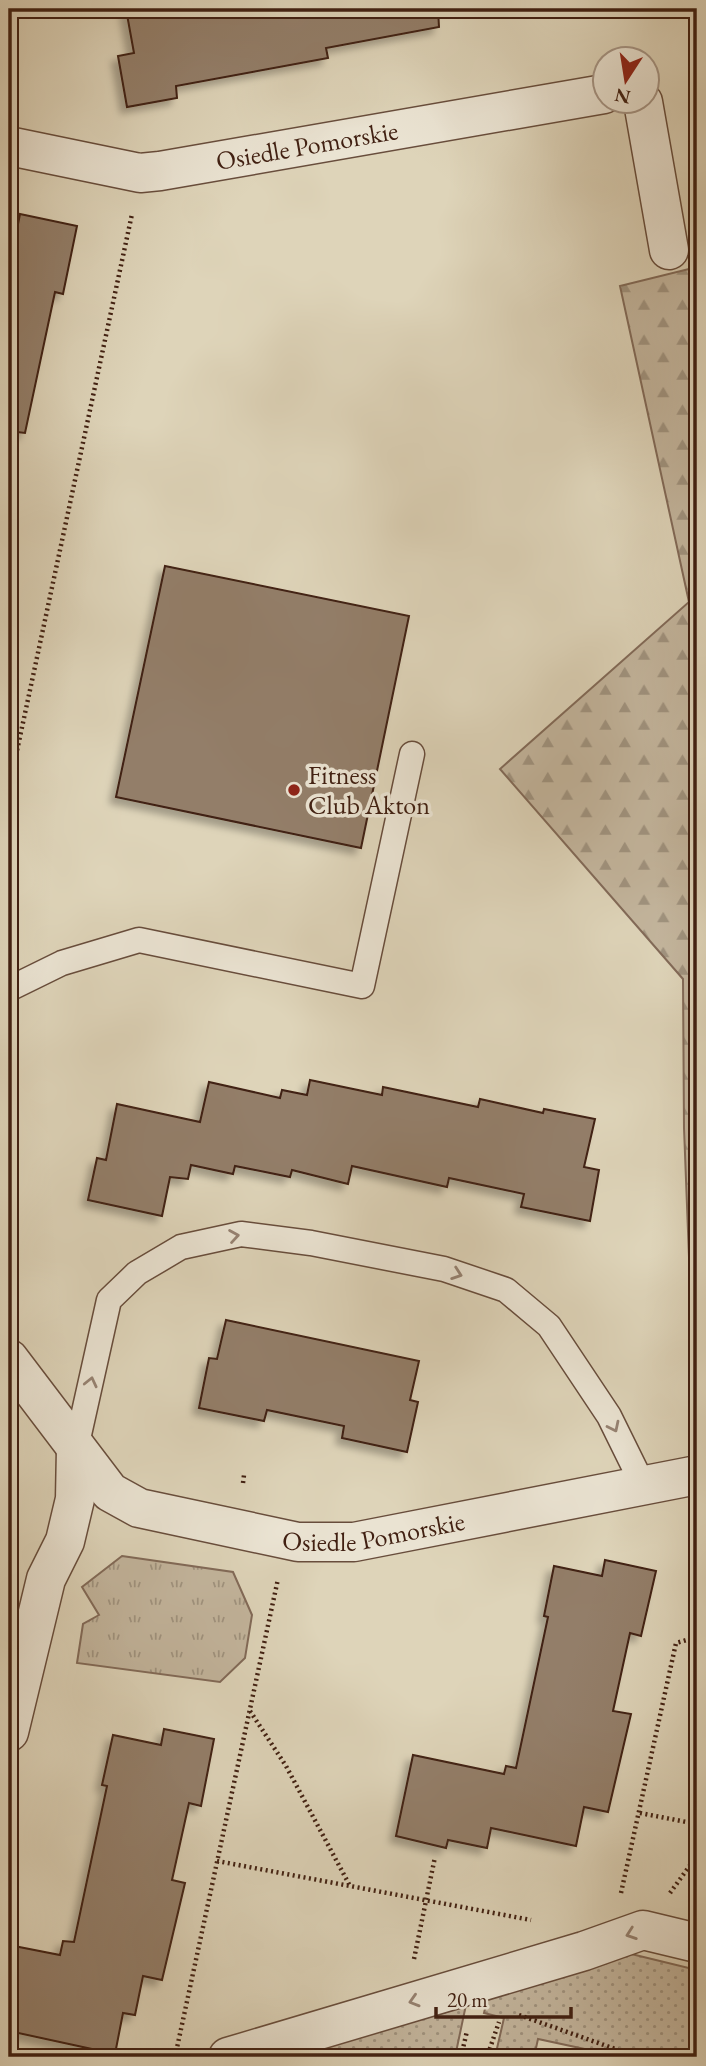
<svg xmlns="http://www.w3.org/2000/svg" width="706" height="2066" font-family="'EB Garamond',serif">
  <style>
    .grass { fill: url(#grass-dots); stroke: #826a58; stroke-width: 2 }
    .forest { fill: url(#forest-firs); stroke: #826a58; stroke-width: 2 }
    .park { fill: url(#park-tufts); stroke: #826a58; stroke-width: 2 }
    .building { fill: #937e69; stroke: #412012; stroke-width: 2; filter: url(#shadow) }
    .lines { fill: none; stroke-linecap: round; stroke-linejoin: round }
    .service-casing { stroke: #684d3c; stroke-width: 27 }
    .minor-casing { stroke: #684d3c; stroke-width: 41 }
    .path { stroke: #412012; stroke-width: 4.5; stroke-dasharray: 2 3.5; stroke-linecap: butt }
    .service { stroke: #eae3d2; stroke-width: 24 }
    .minor { stroke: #eae3d2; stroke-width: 38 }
    .oneway { stroke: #968272 }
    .poi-dot { fill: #8f2418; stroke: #eae3d2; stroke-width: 2.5 }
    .labels { text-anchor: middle; stroke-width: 7; stroke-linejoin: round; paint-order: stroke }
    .street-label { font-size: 26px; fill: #412012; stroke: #eae3d2 }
    .poi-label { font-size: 26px; fill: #412012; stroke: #eae3d2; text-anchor: start }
  </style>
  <defs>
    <pattern id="grass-dots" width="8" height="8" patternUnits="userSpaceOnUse" patternTransform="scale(1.75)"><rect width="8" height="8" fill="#c3b59d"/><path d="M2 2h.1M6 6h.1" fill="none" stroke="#a0937f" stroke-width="1.8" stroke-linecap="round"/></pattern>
    <pattern id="forest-firs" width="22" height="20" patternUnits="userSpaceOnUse" patternTransform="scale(1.75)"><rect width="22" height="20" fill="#c3b59d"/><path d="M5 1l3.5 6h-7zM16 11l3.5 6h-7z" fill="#a0937f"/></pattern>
    <pattern id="park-tufts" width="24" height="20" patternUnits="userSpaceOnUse" patternTransform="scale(1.75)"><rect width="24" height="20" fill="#c3b59d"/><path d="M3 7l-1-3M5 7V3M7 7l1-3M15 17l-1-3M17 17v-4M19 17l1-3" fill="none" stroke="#a0937f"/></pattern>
    <filter id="shadow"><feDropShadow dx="-6" dy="6" stdDeviation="3.5" flood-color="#0004"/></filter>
  </defs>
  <rect width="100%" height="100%" fill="#ded4b9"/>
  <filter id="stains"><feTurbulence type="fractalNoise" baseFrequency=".00286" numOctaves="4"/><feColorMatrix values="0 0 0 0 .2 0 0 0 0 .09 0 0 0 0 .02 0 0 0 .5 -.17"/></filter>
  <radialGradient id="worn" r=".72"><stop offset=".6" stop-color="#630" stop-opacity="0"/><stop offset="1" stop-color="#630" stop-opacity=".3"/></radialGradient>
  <!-- grass -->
  <path class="grass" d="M619,1951L697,1970V2057H622L538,2039L534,2057H495L504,2018L484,2013L488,1996Z
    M467,2000L455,2057H276Z"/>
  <!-- forest -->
  <path class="forest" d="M697,267V1361L693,1360L684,1128L683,979L500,769L689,602L620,286Z"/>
  <!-- park -->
  <path class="park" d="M122,1556L233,1572L252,1615L245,1658L220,1682L77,1663L83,1624L99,1615L82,1587Z"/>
  <!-- building -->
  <path class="building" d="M126,9H438L439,27L326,48L328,58L176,86L177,98L127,107L118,56L134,53Z
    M20,214L77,226L63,294L55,292L25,433L9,431V238L15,239Z
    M165,566L409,616L361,848L116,797Z
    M310,1080L382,1095L383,1087L478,1107L480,1099L543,1113L544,1109L595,1119L584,1167L599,1170L590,1221L521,1207L524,1194L449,1178L447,1187L352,1166L348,1184L292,1170L290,1177L235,1166L233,1174L191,1165L188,1179L170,1177L162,1216L88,1200L97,1158L106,1160L117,1104L200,1122L209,1082L280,1098L282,1090L307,1095Z
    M226,1320L419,1361L410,1400L418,1402L407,1452L342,1438L344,1426L267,1410L264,1421L199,1408L209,1358L217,1359Z
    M605,1560L656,1571L641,1636L630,1633L613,1711L631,1714L608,1812L584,1807L576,1846L491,1828L487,1848L448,1840L446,1848L396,1836L413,1755L504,1774L506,1766L516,1768L548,1617L544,1616L554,1566L602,1576Z
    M164,1729L214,1739L201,1806L189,1803L172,1880L185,1883L162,1980L143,1976L135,2015L123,2013L115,2054L9,2031V1945L60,1955L63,1941L74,1942L107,1786L102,1785L113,1735L161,1745Z"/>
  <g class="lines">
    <!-- service casing -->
    <g class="service-casing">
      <path id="service" d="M9,989L62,963L139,940L362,986L412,754
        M76,1448L109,1300L137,1273L181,1247L241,1234L311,1243L444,1269L506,1290L549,1326L609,1416L643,1485"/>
    </g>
    <!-- minor casing -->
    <g class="minor-casing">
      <g id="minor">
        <path d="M643,102L669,250"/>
        <path id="s1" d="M9,146L140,173L160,171L604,94"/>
        <path id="s2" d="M9,1359L110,1492L139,1508L298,1542H354L697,1475"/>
        <path d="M9,1732L46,1579L65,1541L75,1499L76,1448"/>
        <path d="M228,2057L584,1951L643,1930L697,1943"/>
      </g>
    </g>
    <!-- path -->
    <path class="path" d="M9,788L132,214
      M243,1483L244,1475
      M250,1711L286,1766L350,1886
      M640,1813L697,1824
      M217,1861L531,1920
      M621,1893L676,1643L697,1637
      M670,1893L696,1857
      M414,1959L435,1857
      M519,2015L638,2057
      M463,2051L487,2057L499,2022
      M175,2057L278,1579
      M461,2057L467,2031"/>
    <!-- service -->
    <use href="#service" class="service"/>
    <!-- minor -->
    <use href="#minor" class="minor"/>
  </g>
  <!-- one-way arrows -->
  <defs><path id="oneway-chevron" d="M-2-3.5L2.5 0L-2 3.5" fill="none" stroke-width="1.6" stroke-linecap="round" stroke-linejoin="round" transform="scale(1.75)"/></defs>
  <g class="oneway">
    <use href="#oneway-chevron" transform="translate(234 1236) rotate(-9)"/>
    <use href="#oneway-chevron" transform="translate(457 1274) rotate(19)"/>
    <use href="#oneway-chevron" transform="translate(91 1382) rotate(-77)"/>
    <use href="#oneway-chevron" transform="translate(614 1427) rotate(64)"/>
    <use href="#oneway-chevron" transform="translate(631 1934) rotate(161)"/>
    <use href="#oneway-chevron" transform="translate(414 2001) rotate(163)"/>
  </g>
  <!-- markers -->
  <circle class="poi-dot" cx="294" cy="790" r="7"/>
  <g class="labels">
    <!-- street labels -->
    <g class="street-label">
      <text dy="9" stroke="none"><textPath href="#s1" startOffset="303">Osiedle Pomorskie</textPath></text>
      <text dy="9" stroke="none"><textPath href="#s2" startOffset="439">Osiedle Pomorskie</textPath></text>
    </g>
    <!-- poi labels -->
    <g class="poi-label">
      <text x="308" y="784">Fitness<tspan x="308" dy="30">Club Akton</tspan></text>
    </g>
  </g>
  <!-- margin -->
  <rect width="706" height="2066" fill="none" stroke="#ded4b9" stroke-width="35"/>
  <rect x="10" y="10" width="685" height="2045" fill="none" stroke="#412012" stroke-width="3.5"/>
  <rect x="18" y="18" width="671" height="2031" fill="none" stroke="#412012" stroke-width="2"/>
  <!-- north arrow -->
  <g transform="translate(626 80) rotate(192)"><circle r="33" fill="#eae3d2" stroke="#a69585" stroke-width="2"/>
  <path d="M0-5L12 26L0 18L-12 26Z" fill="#8f2418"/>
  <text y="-10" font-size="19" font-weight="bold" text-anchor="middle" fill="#412012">N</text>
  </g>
  <!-- scale -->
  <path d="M436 2007v10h135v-10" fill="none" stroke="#412012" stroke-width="3.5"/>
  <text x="447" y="2007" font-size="21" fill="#412012" stroke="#eae3d2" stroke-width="5" paint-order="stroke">20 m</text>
  <rect width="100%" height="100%" filter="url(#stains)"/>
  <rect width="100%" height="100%" fill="url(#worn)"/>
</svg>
